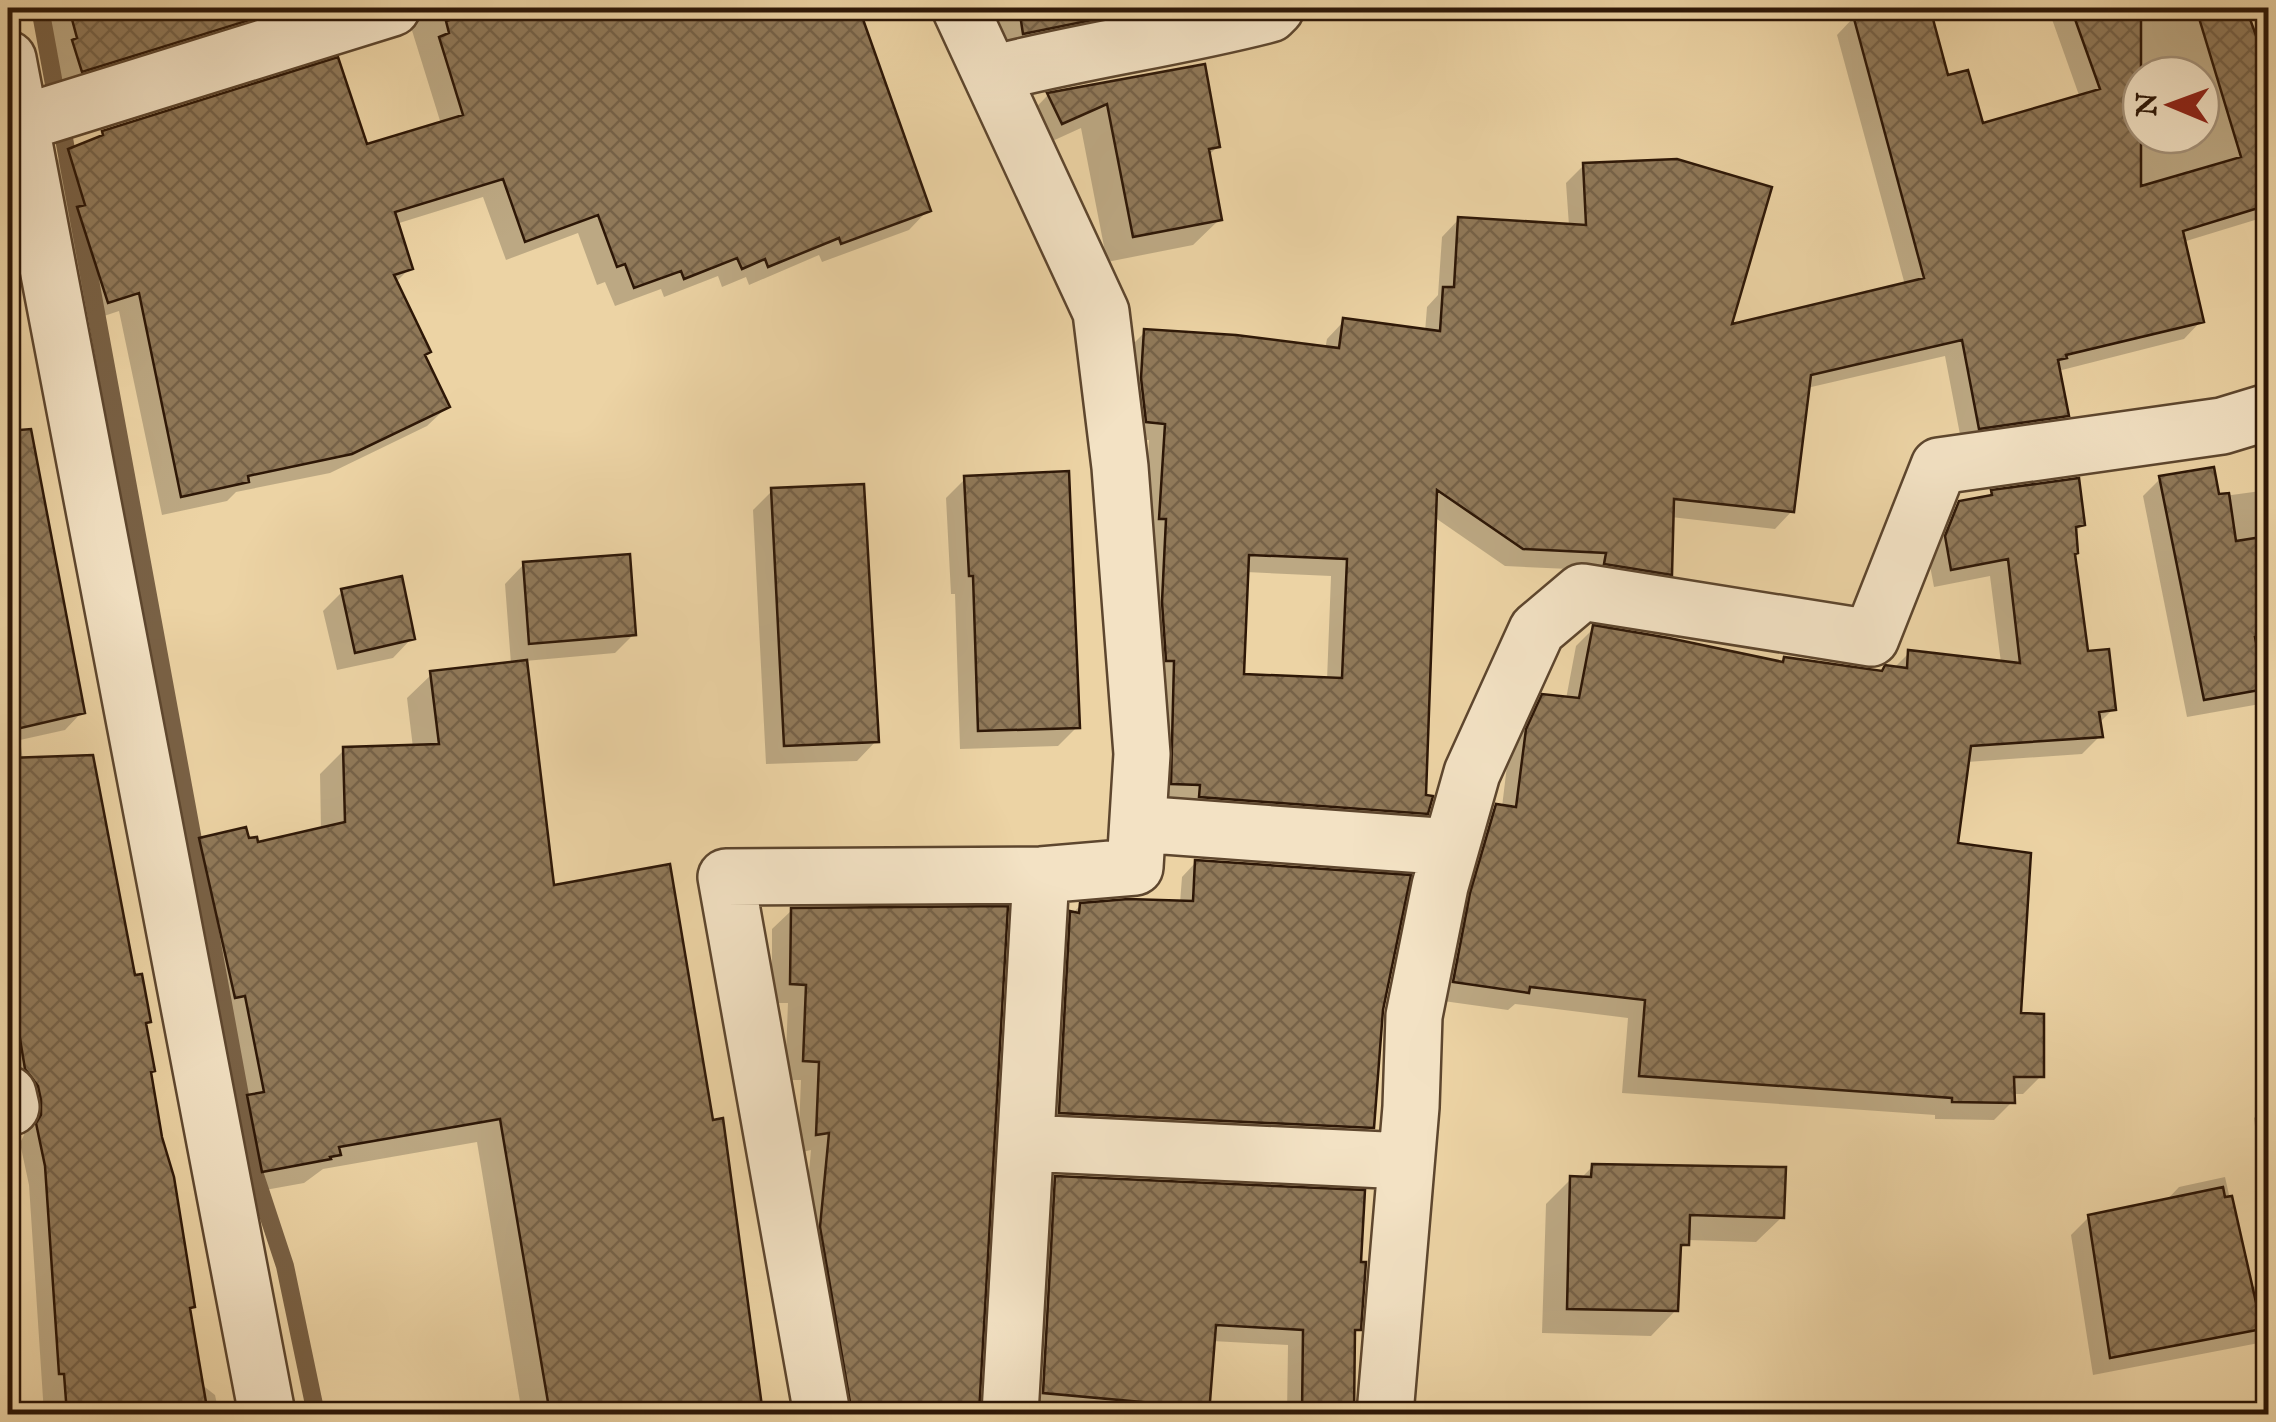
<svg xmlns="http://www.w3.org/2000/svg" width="2276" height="1422" font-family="'IM FELL English',serif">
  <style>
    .shadow { fill: #0003; fill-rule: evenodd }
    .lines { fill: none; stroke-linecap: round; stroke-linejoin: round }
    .stream { stroke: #796145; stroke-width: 18 }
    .building { fill: url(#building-cross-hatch); stroke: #2d1707; stroke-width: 2.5; fill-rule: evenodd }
    .minor-casing { stroke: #5d462e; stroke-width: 60 }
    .minor { stroke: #f3e2c4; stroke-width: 55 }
  </style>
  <defs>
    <pattern id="building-cross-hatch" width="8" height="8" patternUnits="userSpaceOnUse" patternTransform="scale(2.5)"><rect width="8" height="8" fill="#907959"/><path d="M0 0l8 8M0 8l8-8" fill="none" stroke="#766248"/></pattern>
  </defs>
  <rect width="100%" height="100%" fill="#ecd3a4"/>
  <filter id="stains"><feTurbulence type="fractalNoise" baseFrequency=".002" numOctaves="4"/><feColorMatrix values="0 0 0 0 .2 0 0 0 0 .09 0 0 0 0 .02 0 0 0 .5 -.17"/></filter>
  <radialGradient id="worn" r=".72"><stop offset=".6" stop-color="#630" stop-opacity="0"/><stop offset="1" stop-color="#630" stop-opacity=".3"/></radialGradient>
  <!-- shadow -->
  <path class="shadow" d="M44,8H327L63,90L53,62L58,57Z
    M405,8H856L928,210L909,230L822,262L819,255L749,285L746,277L722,287L718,276L664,297L661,289L615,306L605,282L597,285L578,233L506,260L483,197L396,224L410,268L395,283L447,407L427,426L330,473L236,492L227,501L162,515L119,311L89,321L59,229L49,169L68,150L96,141L103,133L366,147L441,124Z
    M982,8H1181L998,58Z
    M1890,8H1928L1946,78L1981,126L2080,98L2048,8H2244L2256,44L2268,40V216L2183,242L2201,321L2184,339L2058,371L2067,415L2049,433L1962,445L1945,356L1807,388L1792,511L1775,529L1671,517L1669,574L1652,591L1591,570L1505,566L1434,517L1426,813L1408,830L1155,801L1143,535L1149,440L1129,439L1128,349L1145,332L1325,349L1327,339L1344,321L1425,332L1427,307L1438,295L1442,237L1459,219L1569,226L1566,183L1584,165L1728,328L1905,285L1837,35L1854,17ZM2141,75H2201V135H2141ZM1246,572L1331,576L1327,680L1241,677Z
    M1202,64L1218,146L1208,156L1220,219L1193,245L1107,262L1081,128L1035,149L1022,122L1048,95Z
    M8,353L16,390L8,399Z
    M8,400L82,712L65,730L20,740L23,760L133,978L148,1021L143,1026L148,1073L193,1306L188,1311L201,1384L215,1395L219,1414H44L29,1185L20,1143L24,1135L25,1119L8,1082Z
    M2161,478L2217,497L2268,490V761L2260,704L2187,717L2143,496Z
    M965,479L1077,727L1058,746L960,749L955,594H951L946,498Z
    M772,491L876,741L857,761L766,764L753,510Z
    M1992,493L2082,525L2074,533L2073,555L2086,654L2113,709L2098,724L2100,736L2082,754L1967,762L1955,845L2041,1076L2023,1094H2012V1102L1994,1120L1935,1119V1115L1622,1093L1628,1018L1515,1004L1508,1010L1436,1000L1478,825L1497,807H1502L1509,749L1525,715L1543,696L1566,699L1576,646L1594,628L1780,664L1785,659L1880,673L1893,669L1909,653L2001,663L1990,576L1934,587L1928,555L1941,522L1960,503L1986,499Z
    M524,564L634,634L615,653L525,661L551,887L711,1122L720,1121L760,1414H522L477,1142L323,1169L304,1183L238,1195L224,1121L239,1107L221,1018L211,1020L176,864L200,840L247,841L256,845L321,830L320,774L344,750L413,748L407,698L432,674L511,664L505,584Z
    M342,592L412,638L393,658L337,670L323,611Z
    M1196,862L1381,1010L1371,1127L1357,1142L1045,1127L1057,928L1081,905L1180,903L1182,877Z
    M1005,909L977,1414H831L802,1248L811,1150L798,1153L801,1080H785L788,1003H772V929L792,910Z
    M2268,1104V1166L2260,1167L2254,1118Z
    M1593,1166L1782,1217L1756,1242L1687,1240L1678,1253L1676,1310L1651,1336L1542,1333L1546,1204L1571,1179H1580Z
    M2225,1177L2250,1287L2268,1285V1371L2264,1342L2093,1375L2071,1235L2089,1217L2165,1202L2179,1187Z
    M1056,1178L1358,1329L1353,1334L1351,1414H1287L1288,1345L1212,1341L1207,1414H1093L1027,1408L1040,1195Z"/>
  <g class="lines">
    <!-- stream -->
    <path class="stream" d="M40,8L254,1172L285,1266L316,1414"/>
  </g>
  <!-- building -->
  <path class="building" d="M69,8H288L82,72L72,40L77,38Z
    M489,8H859L931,211L841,244L839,238L768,267L765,259L742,269L737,258L684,279L681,271L634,288L625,264L617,267L598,215L525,242L503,179L395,212L413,269L394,275L431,352L425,355L450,407L352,454L248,476L249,482L181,497L139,293L108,303L77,207L85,205L68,149L103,135L102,131L338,57L367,144L463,115L439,37L449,33L446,21Z
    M1019,8H1116L1117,15L1023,34Z
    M1881,8H1930L1948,75L1968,70L1983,123L2100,89L2071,8H2141V186L2241,157L2196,8H2246L2258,41L2268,37V205L2183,231L2204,322L2066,355L2067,358L2058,360L2069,416L1979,429L1962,340L1811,375L1794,512L1674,499L1672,575L1604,564L1606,553L1523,549L1437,490L1426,795L1433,796L1428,814L1199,797L1200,785L1171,784L1174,661H1166L1162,602L1166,519H1159L1165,424L1146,422L1141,378L1144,329L1236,335L1339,348L1343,318L1440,331L1443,287H1454L1458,217L1586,225L1583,163L1677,159L1772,187L1732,324L1924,278L1853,15ZM1249,555L1347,559L1342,678L1244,674Z
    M1205,64L1220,147L1209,149L1222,220L1133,237L1107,104L1062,124L1047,93Z
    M31,429L85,713L8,731V673L18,669L8,622V431Z
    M2214,467L2219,494L2229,493L2236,541L2268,536V635L2255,637L2265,689L2204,700L2159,476Z
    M1069,471L1080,728L978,731L973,576H969L964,476Z
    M2079,478L2085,525L2076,527L2078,553L2075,554L2088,651L2109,649L2116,710L2099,712L2103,737L1971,746L1958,843L2031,853L2021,1013L2044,1014V1077H2014L2015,1103L1952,1102V1098L1639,1076L1645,1000L1530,987L1529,993L1453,982L1470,893L1496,804L1516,807L1526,729L1542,694L1579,698L1593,625L1669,638L1783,662L1784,657L1882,671L1885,665L1907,668L1908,650L2020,663L2008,559L1951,570L1945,536L1959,501L1992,495L1991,490Z
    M864,484L879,742L784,746L771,488Z
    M630,554L636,635L529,644L523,562Z
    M402,576L415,639L355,653L341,589Z
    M527,660L554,885L670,864L713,1120L723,1118L763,1414H550L500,1119L339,1147L341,1155L330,1157L331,1159L262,1172L247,1095L264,1092L245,996L235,998L199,838L246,827L249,838L257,837L258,842L345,822L343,747L439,744L430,671Z
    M93,755L135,975L142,974L151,1022L146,1023L155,1071L151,1072L162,1137L174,1177L195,1307L190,1308L208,1414H67L64,1374H59L45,1166L36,1123L41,1115V1100L38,1086L25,1069L8,966V758Z
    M1195,860L1411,875L1383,1010L1374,1128L1059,1113L1070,911L1079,913L1080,903L1128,899L1193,901Z
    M1008,906L979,1414H852L820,1227L829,1133L816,1135L819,1062L803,1061L806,985L790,984L791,908Z
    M1592,1164L1786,1167L1784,1218L1690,1215L1689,1245H1681L1678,1311L1567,1309L1570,1176L1591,1177Z
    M1055,1176L1365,1190L1361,1262H1366L1361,1330H1355L1354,1414H1302L1303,1330L1216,1325L1209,1414H1151L1152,1403L1043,1393Z
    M2223,1187L2225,1197L2232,1196L2262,1329L2110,1358L2088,1215Z"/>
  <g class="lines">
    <!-- minor casing -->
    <g class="minor-casing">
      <path id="minor" d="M8,59L267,1414
        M992,74C1084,50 1178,38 1270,14L1276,8
        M19,124L392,8
        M1138,824L1451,847
        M8,1094L11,1107
        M1026,1143L1405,1161
        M822,1414L726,877L1041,875L1135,867L1142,754L1120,467L1101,312L960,8
        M1010,1414L1041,875
        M1385,1414L1411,1107L1414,1016L1440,886L1472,773L1537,630L1582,592L1871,638L1939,466L2222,426L2268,412"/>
    </g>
    <!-- minor -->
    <use href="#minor" class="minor"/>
  </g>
  <!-- margin -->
  <rect width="2276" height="1422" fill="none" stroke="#ecd3a4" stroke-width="40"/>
  <rect x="10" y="10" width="2256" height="1402" fill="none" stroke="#2d1707" stroke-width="5"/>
  <rect x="20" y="20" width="2236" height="1382" fill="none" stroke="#2d1707" stroke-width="2.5"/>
  <!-- north arrow -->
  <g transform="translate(2171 105) rotate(271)"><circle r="48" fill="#f3e2c4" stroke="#a49178" stroke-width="2.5"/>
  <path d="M0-8L18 38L0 25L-18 38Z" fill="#8f2418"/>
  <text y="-15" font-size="28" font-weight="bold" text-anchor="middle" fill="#2d1707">N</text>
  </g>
  <rect width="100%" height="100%" filter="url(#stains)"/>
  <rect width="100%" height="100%" fill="url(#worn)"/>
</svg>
